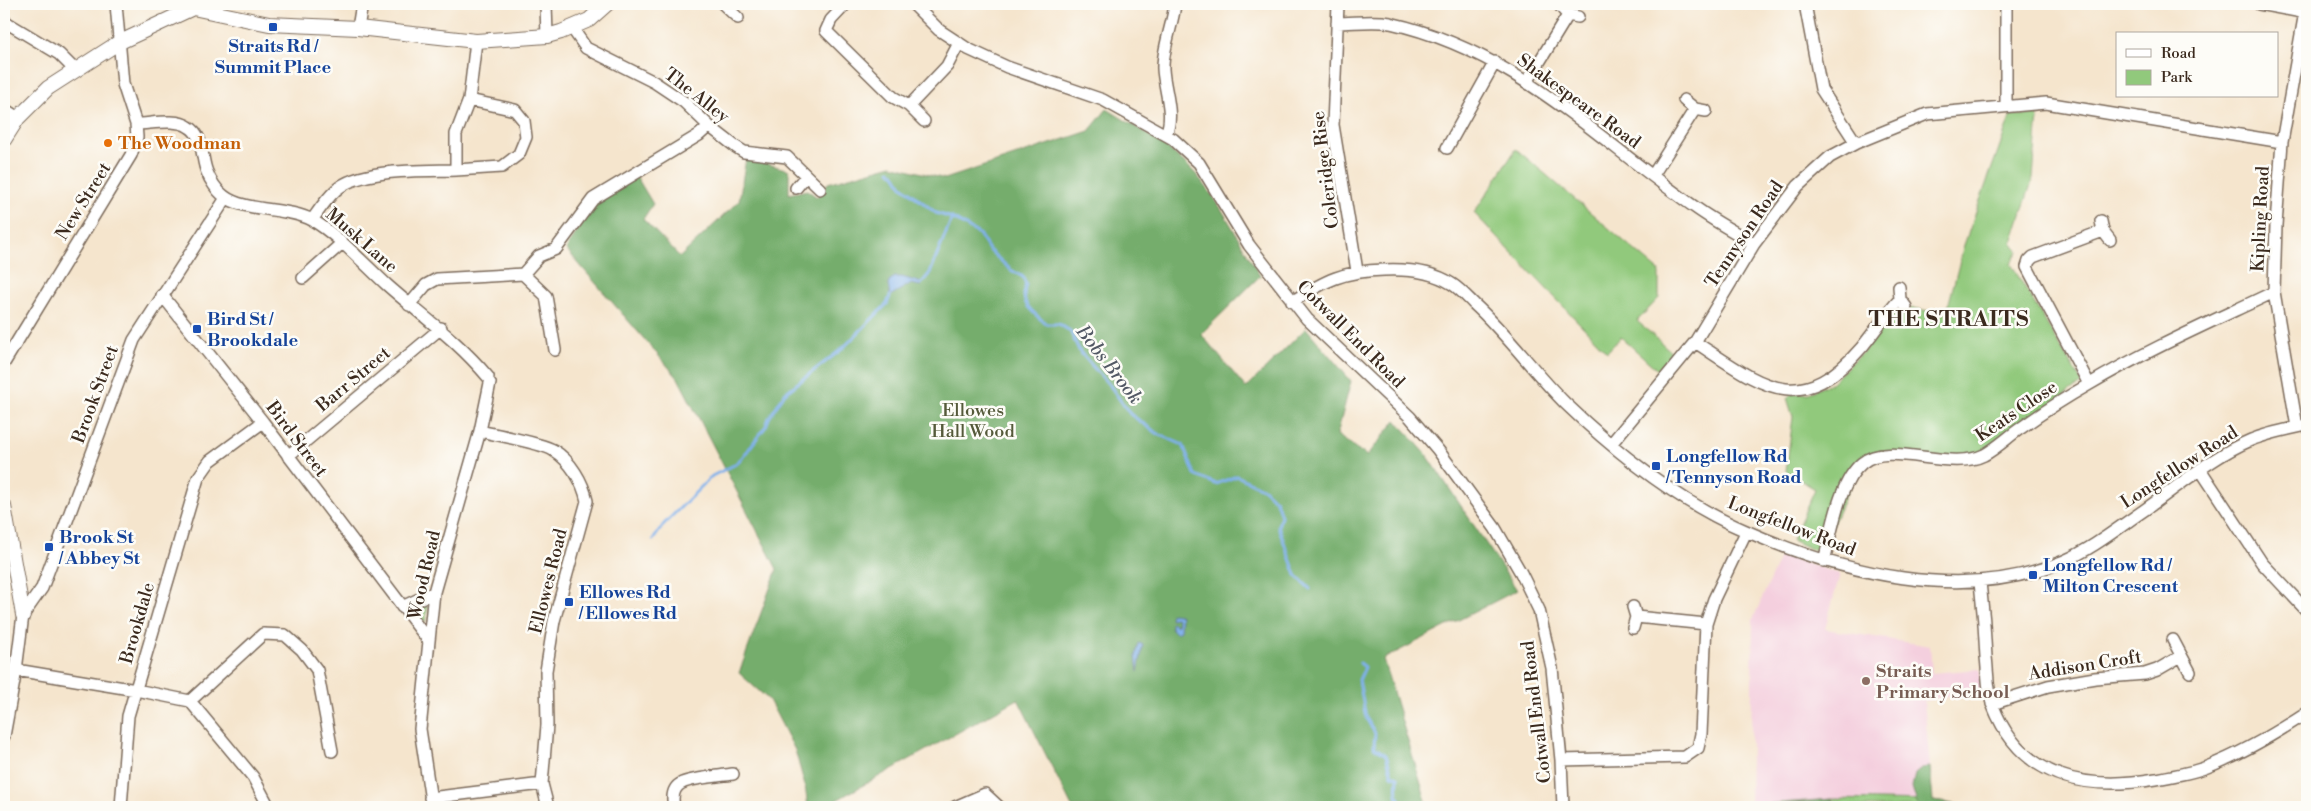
<svg xmlns="http://www.w3.org/2000/svg" width="2311" height="811" font-family="'Libre Bodoni',serif">
  <style>
    .built { fill: #f4cfde }
    .green { fill: #91c97c; stroke: #667a4d }
    .forest { fill: #74ad6c; stroke: #586c45 }
    .water { fill: #7fb0ea; stroke: #5d6d84 }
    .lines { fill: none; stroke-linecap: round; stroke-linejoin: round }
    .stream { stroke: #7fb0ea; stroke-width: 3 }
    .minor-casing { stroke: #7c6b5b; stroke-width: 14 }
    .tertiary-casing { stroke: #7c6b5b; stroke-width: 16 }
    .minor { stroke: #fff; stroke-width: 11 }
    .tertiary { stroke: #fff; stroke-width: 14 }
    .transit-dot { fill: #1a4fb4; stroke: #fdfcf7; stroke-width: 2 }
    .food-dot { fill: #e8710a; stroke: #fdfcf7; stroke-width: 2 }
    .education-dot { fill: #8d6e63; stroke: #fdfcf7; stroke-width: 2 }
    .labels { text-anchor: middle; stroke-width: 5; stroke-linejoin: round; paint-order: stroke }
    .transit-label { font-size: 18px; font-weight: bold; fill: #164399; stroke: #fdfcf7; text-anchor: start }
    .street-label { font-size: 18px; fill: #3b2a1e; stroke: #fdfcf7 }
    .food-label { font-size: 18px; font-weight: bold; fill: #c56008; stroke: #fdfcf7; text-anchor: start }
    .park-label { font-size: 18px; fill: #555a3a; stroke: #fdfcf7 }
    .education-label { font-size: 18px; font-weight: bold; fill: #785e54; stroke: #fdfcf7; text-anchor: start }
    .water-label { font-size: 19px; font-style: italic; fill: #535965; stroke: #fdfcf7 }
    .district-label { font-size: 22px; font-weight: bold; letter-spacing: 1px; fill: #3b2a1e; stroke: #fdfcf7 }
  </style>
  <rect width="100%" height="100%" fill="#fdfcf7"/>
  <filter id="ink" filterUnits="userSpaceOnUse"><feTurbulence type="fractalNoise" baseFrequency=".02" numOctaves="2"/><feDisplacementMap in="SourceGraphic" scale="10" xChannelSelector="R" yChannelSelector="G"/><feConvolveMatrix kernelMatrix="1 2 1 2 8 2 1 2 1" color-interpolation-filters="sRGB"/></filter>
  <filter id="wash" filterUnits="userSpaceOnUse"><feTurbulence type="fractalNoise" baseFrequency=".0096" numOctaves="4" result="noise"/><feDisplacementMap in="SourceGraphic" scale="20" xChannelSelector="R" yChannelSelector="G"/><feGaussianBlur stdDeviation="1.12" result="paint"/><feColorMatrix in="noise" values="0 0 0 0 0 0 0 0 0 0 0 0 0 0 0 0 0 1.4 0 .05"/><feComposite in="paint" operator="in"/></filter>
  <g filter="url(#wash)">
    <rect width="100%" height="100%" fill="#f5e5cd"/>
    <!-- built -->
    <path class="built" d="M1781,555L1840,574L1825,629L1930,646L1932,673L1980,669L1981,689L1924,701L1933,801L1975,807H1786L1785,804L1750,806L1753,619Z"/>
    <!-- green -->
    <path class="green" d="M2011,115H2038L2033,178L2012,243L2018,251L2011,264L2082,383L1982,453L1970,456L1862,459L1823,546L1813,550L1792,540L1815,489L1786,471L1793,417L1787,398L1791,394L1809,393L1831,383L1865,350L1895,310L1901,309L1905,311L1913,308L1946,314L1964,245Z
      M1516,149L1659,271V298L1637,321L1676,356L1663,375L1621,337L1607,352L1474,213Z
      M428,605L425,623L412,610Z
      M1832,799L1933,801L1975,807H1727Z"/>
    <!-- forest -->
    <path class="forest" d="M1107,109C1137,128 1170,146 1194,172C1219,199 1241,244 1260,276L1201,334L1246,388L1306,328L1351,381L1337,435L1367,456L1396,420L1427,455L1517,590L1383,659L1428,807H1072L1018,699L824,807H808L805,786L795,750L769,700L739,673L777,569L678,378L566,249L597,200L635,174L653,204L643,219L680,257L739,201L746,158L789,170V194L807,190L817,197L828,183L892,165L945,179L1089,131Z
      M1930,767L1933,801L1975,807H1918L1912,787L1915,774L1922,768Z
      M1832,799V807H1786L1785,804Z"/>
    <!-- water -->
    <path class="water" d="M895,277H902L922,283L921,286L910,284L890,296L888,285L890,280Z
      M1171,613L1179,614L1181,616L1180,631L1176,633L1171,628V623L1173,622L1176,626L1178,621L1176,618L1170,619Z
      M1139,643L1143,645L1138,672L1136,656Z"/>
    <g class="lines">
      <!-- stream -->
      <path class="stream" d="M890,170L896,176L902,186L936,213L952,218L979,234L989,250L1011,270L1023,277L1026,284C1019,306 1032,310 1046,324H1059L1070,331L1080,352L1111,387L1130,414L1158,434L1183,445L1195,475L1216,484L1237,476L1264,489L1276,501L1281,516L1278,526L1296,575L1310,589
        M922,283L930,273L952,218
        M653,540L664,524L712,476L734,465L742,458L766,426L769,418L785,393L842,349L887,304L890,296
        M1360,663L1365,667L1359,680L1366,718L1375,733L1374,747L1386,755L1392,775L1398,777L1397,795L1403,807"/>
    </g>
  </g>
  <g filter="url(#ink)">
    <g class="lines">
      <!-- minor casing -->
      <g class="minor-casing">
        <path id="minor" d="M546,4L547,36
          M723,4L738,18
          M846,4L831,20L826,31L893,97L909,106L924,121
          M913,4L939,30L968,49L1007,67L1103,100L1173,139L1199,163L1249,245L1307,319L1410,417L1438,450L1495,528L1521,573L1539,610L1552,668L1561,760L1563,807
          M1338,4L1333,125L1357,271
          M1805,4L1821,89L1856,143
          M2006,4V105
          M2259,4L2307,13
          M1560,6L1568,15L1578,17
          M4,21L59,54L75,70
          M1337,23C1354,23 1374,20 1390,23C1516,51 1595,138 1696,208C1714,221 1735,232 1754,244
          M358,28L362,4
          M572,28L586,48L654,82L684,102L709,126L736,147L744,152L787,157L820,189
          M1527,82L1568,15
          M1684,100L1695,109L1706,111
          M909,106L947,66L959,43
          M4,109L18,118
          M136,124C151,124 176,118 189,127C204,135 201,159 207,172C210,180 217,191 224,196C244,212 288,207 312,220C337,234 365,265 387,285C423,317 456,339 488,377
          M1166,134C1175,115 1164,89 1163,69C1162,50 1173,24 1175,4
          M1447,148L1495,62
          M456,170L502,167L519,154L526,137L524,121L515,110L469,100
          M1653,175L1695,109
          M796,188L806,176
          M312,220C319,210 327,198 336,190C360,168 424,171 456,170V134L469,100L476,41
          M2101,221L2103,231L2110,240
          M523,274L546,296L555,350
          M303,278L341,244
          M1899,287L1900,299L1906,307
          M162,295L263,422L428,640
          M1292,302C1325,280 1344,271 1384,270C1407,269 1432,271 1452,284C1460,289 1467,297 1474,304C1507,334 1533,371 1565,403C1618,454 1678,502 1746,531C1841,573 1964,604 2064,561C2092,549 2118,528 2143,511C2178,487 2211,457 2251,440C2268,433 2289,429 2307,425
          M409,305L426,285L437,279L523,274L539,256L556,249L593,199L699,135L709,126
          M1695,342C1761,385 1799,420 1862,347C1875,331 1886,314 1900,299
          M4,363L131,155L137,137L136,124L123,84L116,4
          M2089,384L2027,267L2029,261L2033,257L2103,231
          M2297,427L2274,292L2276,225L2282,142L2305,12
          M480,431C496,435 542,443 553,450C571,461 583,482 587,501L554,621L546,671L547,725L542,784L548,807
          M1611,444L1695,342L1754,244L1798,186L1830,157L1856,143L1927,114L2046,103L2282,142
          M288,456L441,328
          M2200,469L2262,563L2307,611
          M1824,561C1832,532 1838,483 1862,463C1889,440 1950,472 1984,455C1997,448 2009,436 2021,428C2042,413 2065,398 2088,385C2147,350 2211,322 2274,292
          M1980,582C1983,607 1985,632 1986,657C1988,673 1987,691 1993,706C2022,780 2086,791 2156,779C2173,776 2191,773 2207,767C2243,753 2275,734 2307,713
          M402,607L434,592
          M1636,617L1706,624
          M1633,628L1636,617L1633,607
          M2173,640L2190,672
          M16,670L136,690L190,701L253,777L269,807
          M190,701L263,634L285,635L302,650L317,670L332,751
          M1992,704L2048,686L2095,678L2145,674L2157,670L2181,656
          M4,736L16,670L23,615L42,588L134,340L226,198
          M1561,760L1685,757L1698,748L1701,734L1706,624L1714,599L1746,532
          M430,798L542,784
          M121,807L128,716L198,478L210,461L263,422
          M432,807L420,729L434,592L480,431L490,383
          M674,807C672,798 672,788 682,783C692,778 720,776 733,774
          M955,807L985,794L999,807"/>
      </g>
      <!-- tertiary casing -->
      <g class="tertiary-casing">
        <path id="tertiary" d="M4,140L18,118L48,88L118,43L193,8L269,24L358,28L476,41L547,36L561,32L589,20L607,4
          M4,506L23,615"/>
      </g>
      <!-- minor -->
      <use href="#minor" class="minor"/>
      <!-- tertiary -->
      <use href="#tertiary" class="tertiary"/>
    </g>
  </g>
  <!-- markers -->
  <g class="transit-dot">
    <rect x="268" y="22" width="10" height="10" rx="2.5"/>
    <rect x="192" y="324" width="10" height="10" rx="2.5"/>
    <rect x="1651" y="461" width="10" height="10" rx="2.5"/>
    <rect x="44" y="542" width="10" height="10" rx="2.5"/>
    <rect x="2028" y="570" width="10" height="10" rx="2.5"/>
    <rect x="564" y="597" width="10" height="10" rx="2.5"/>
  </g>
  <circle class="food-dot" cx="108" cy="143" r="5"/>
  <circle class="education-dot" cx="1866" cy="681" r="5"/>
  <g class="labels">
    <!-- transit labels -->
    <g class="transit-label">
      <text x="273" y="52" text-anchor="middle">Straits Rd /<tspan x="273" dy="21">Summit Place</tspan></text>
      <text x="207" y="325">Bird St /<tspan x="207" dy="21">Brookdale</tspan></text>
      <text x="1666" y="462">Longfellow Rd<tspan x="1666" dy="21">/ Tennyson Road</tspan></text>
      <text x="59" y="543">Brook St<tspan x="59" dy="21">/ Abbey St</tspan></text>
      <text x="2043" y="571">Longfellow Rd /<tspan x="2043" dy="21">Milton Crescent</tspan></text>
      <text x="579" y="598">Ellowes Rd<tspan x="579" dy="21">/ Ellowes Rd</tspan></text>
    </g>
    <!-- street labels -->
    <g class="street-label">
      <text transform="translate(697 95) rotate(38)" y="6">The Alley</text>
      <text transform="translate(1579 101) rotate(36)" y="6">Shakespeare Road</text>
      <text transform="translate(1325 170) rotate(-97)" y="6">Coleridge Rise</text>
      <text transform="translate(83 201) rotate(-58)" y="6">New Street</text>
      <text transform="translate(2260 219) rotate(-87)" y="6">Kipling Road</text>
      <text transform="translate(1744 234) rotate(-56)" y="6">Tennyson Road</text>
      <text transform="translate(362 240) rotate(41)" y="6">Musk Lane</text>
      <text transform="translate(1351 334) rotate(45)" y="6">Cotwall End Road</text>
      <text transform="translate(353 379) rotate(-40)" y="6">Barr Street</text>
      <text transform="translate(95 394) rotate(-70)" y="6">Brook Street</text>
      <text transform="translate(2016 411) rotate(-34)" y="6">Keats Close</text>
      <text transform="translate(297 439) rotate(53)" y="6">Bird Street</text>
      <text transform="translate(2179 467) rotate(-33)" y="6">Longfellow Road</text>
      <text transform="translate(1792 526) rotate(21)" y="6">Longfellow Road</text>
      <text transform="translate(424 575) rotate(-77)" y="6">Wood Road</text>
      <text transform="translate(548 581) rotate(-76)" y="6">Ellowes Road</text>
      <text transform="translate(137 623) rotate(-74)" y="6">Brookdale</text>
      <text transform="translate(2085 665) rotate(-9)" y="6">Addison Croft</text>
      <text transform="translate(1536 712) rotate(-97)" y="6">Cotwall End Road</text>
    </g>
    <!-- food labels -->
    <g class="food-label">
      <text x="118" y="149">The Woodman</text>
    </g>
    <!-- park labels -->
    <g class="park-label">
      <text x="973" y="416">Ellowes<tspan x="973" dy="21">Hall Wood</tspan></text>
    </g>
    <!-- education labels -->
    <g class="education-label">
      <text x="1876" y="677">Straits<tspan x="1876" dy="21">Primary School</tspan></text>
    </g>
    <!-- water labels -->
    <g class="water-label">
      <text transform="translate(1110 364) rotate(52)" y="7">Bobs Brook</text>
    </g>
    <!-- district labels -->
    <g class="district-label">
      <text x="1949" y="326">THE STRAITS</text>
    </g>
  </g>
  <!-- margin -->
  <rect width="2311" height="811" fill="none" stroke="#fdfcf7" stroke-width="20"/>
  <!-- legend -->
  <rect x="2116" y="32" width="162" height="65" fill="#fdfcf7" stroke="#afa8a0"/>
  <rect x="2126" y="49" width="25" height="8" fill="#ffffff" stroke="#afa8a0"/>
  <text x="2161" y="58" font-size="15" fill="#3b2a1e">Road</text>
  <rect x="2126" y="70" width="25" height="15" fill="#91c97c" stroke="#afa8a0"/>
  <text x="2161" y="82" font-size="15" fill="#3b2a1e">Park</text>
</svg>
